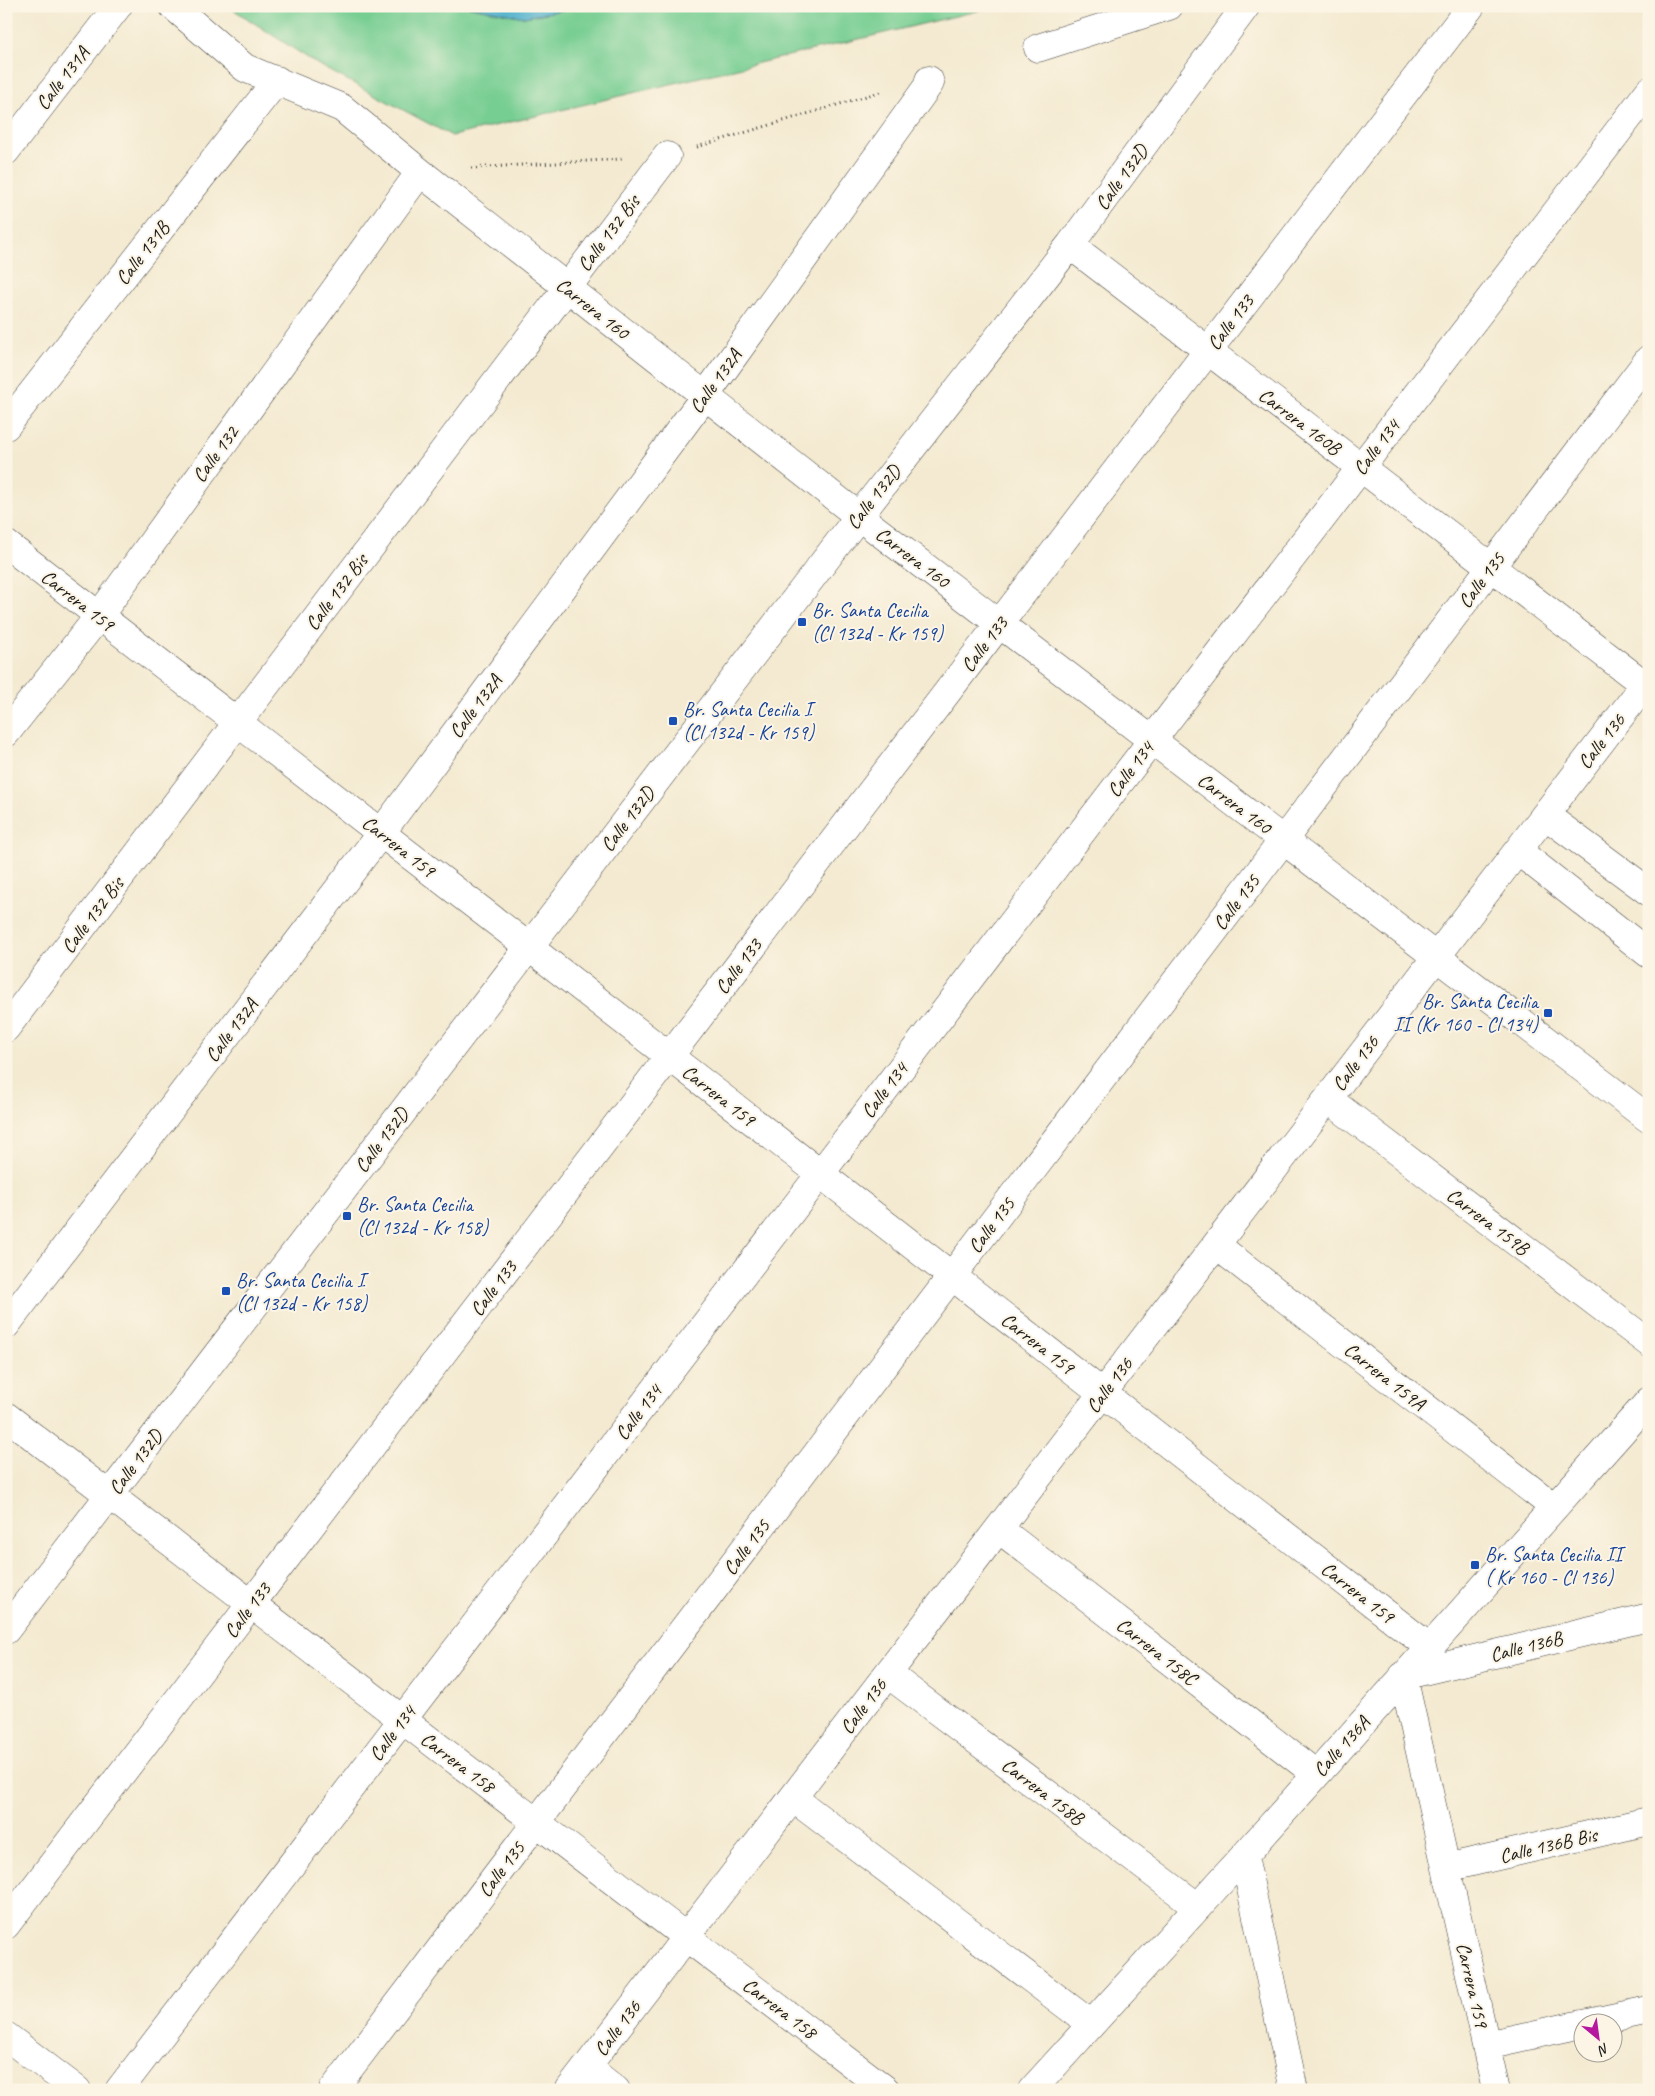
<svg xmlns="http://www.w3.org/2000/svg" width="1655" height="2096" font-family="Caveat,sans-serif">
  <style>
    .green { fill: #77ce93; stroke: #4a7558 }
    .water { fill: #4db0cc; stroke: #346674 }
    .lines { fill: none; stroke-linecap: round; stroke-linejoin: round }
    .minor-casing { stroke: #3c3b37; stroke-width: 29 }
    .path { stroke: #3c3b37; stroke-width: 3; stroke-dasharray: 1 4; stroke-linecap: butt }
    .minor { stroke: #fff; stroke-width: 28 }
    .transit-dot { fill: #1a4fb4; stroke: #fcf5e5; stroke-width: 2 }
    .labels { text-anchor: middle; stroke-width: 4; stroke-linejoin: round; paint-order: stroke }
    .street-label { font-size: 20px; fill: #1c1c1c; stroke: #fcf5e5 }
    .transit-label { font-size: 20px; fill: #164399; stroke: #fcf5e5; text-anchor: start }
  </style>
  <rect width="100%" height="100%" fill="#fcf5e5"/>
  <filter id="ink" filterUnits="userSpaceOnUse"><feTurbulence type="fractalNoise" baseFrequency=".02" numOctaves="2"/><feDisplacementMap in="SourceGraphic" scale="10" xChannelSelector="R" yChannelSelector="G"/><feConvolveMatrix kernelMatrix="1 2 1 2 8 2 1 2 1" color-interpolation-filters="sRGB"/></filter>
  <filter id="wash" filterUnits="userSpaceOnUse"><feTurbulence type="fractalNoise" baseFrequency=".0096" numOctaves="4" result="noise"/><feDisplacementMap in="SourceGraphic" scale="20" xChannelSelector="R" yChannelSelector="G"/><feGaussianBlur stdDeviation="1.12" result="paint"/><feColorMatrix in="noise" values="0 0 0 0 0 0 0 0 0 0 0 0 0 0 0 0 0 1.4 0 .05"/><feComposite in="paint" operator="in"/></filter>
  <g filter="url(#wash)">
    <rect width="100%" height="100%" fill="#f4ead1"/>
    <!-- green -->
    <path class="green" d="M228,6H466L524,17L585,6H998L452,136L317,64Z"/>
    <!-- water -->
    <path class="water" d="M466,6H585L524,17Z"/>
  </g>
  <g filter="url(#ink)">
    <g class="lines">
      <!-- minor casing -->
      <g class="minor-casing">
        <path id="minor" d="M173,6L245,68L342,108L420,172L870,525L1649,1119
          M1038,48L1169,6
          M6,151L118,6
          M1070,245L1649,688
          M6,426L277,80
          M6,544L512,934L1429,1647
          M6,733L99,616L420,172
          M1545,815L1649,892
          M1518,851L1649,954
          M6,1028L667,156
          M1328,1099L1649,1343
          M1216,1245L1554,1507
          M6,1325L381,833L705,396L930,83L929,80
          M6,1416L886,2090
          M999,1529L1316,1774
          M6,1630L859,516L1070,245L1246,6
          M888,1674L1198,1907
          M793,1798L1091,2024
          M1244,1856L1294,2090
          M1446,1868L1649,1821
          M6,1925L1471,6
          M1584,2024L1649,2010
          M6,2036L77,2090
          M1486,2045L1582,2024
          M587,2067L616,2090
          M119,2090L1649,91
          M333,2090L1649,359
          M569,2090L1649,679
          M1032,2090L1244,1856L1649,1401
          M1496,2090L1403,1676L1649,1617"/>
      </g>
      <!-- path -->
      <path class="path" d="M697,147L883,91
        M471,168L622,159"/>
      <!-- minor -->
      <use href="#minor" class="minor"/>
    </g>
  </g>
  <!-- markers -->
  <g class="transit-dot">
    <rect x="797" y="617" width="10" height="10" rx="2.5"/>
    <rect x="668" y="716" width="10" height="10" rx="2.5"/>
    <rect x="1543" y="1008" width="10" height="10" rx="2.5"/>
    <rect x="342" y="1211" width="10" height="10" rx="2.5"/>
    <rect x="221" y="1286" width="10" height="10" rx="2.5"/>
    <rect x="1470" y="1560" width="10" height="10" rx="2.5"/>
  </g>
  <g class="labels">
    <!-- street labels -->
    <g class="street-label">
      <text transform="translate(62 78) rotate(-52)" y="7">Calle 131A</text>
      <text transform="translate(1121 177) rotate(-54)" y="7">Calle 132D</text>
      <text transform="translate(608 233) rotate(-53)" y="7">Calle 132 Bis</text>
      <text transform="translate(142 253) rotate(-52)" y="7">Calle 131B</text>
      <text transform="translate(593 308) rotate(38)" y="7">Carrera 160</text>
      <text transform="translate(1230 322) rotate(-53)" y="7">Calle 133</text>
      <text transform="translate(715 381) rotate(-54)" y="7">Calle 132A</text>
      <text transform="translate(1300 421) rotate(37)" y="7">Carrera 160B</text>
      <text transform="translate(1376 447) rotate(-53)" y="7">Calle 134</text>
      <text transform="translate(215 454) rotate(-54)" y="7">Calle 132</text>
      <text transform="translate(873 497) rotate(-52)" y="7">Calle 132D</text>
      <text transform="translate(913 557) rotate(37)" y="7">Carrera 160</text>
      <text transform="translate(1481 580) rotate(-53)" y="7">Calle 135</text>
      <text transform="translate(336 592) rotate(-53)" y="7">Calle 132 Bis</text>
      <text transform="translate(78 600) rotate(38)" y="7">Carrera 159</text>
      <text transform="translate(984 644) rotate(-53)" y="7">Calle 133</text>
      <text transform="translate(475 706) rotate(-53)" y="7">Calle 132A</text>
      <text transform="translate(1601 741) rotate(-52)" y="7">Calle 136</text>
      <text transform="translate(1130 769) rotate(-53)" y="7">Calle 134</text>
      <text transform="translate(1235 803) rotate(37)" y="7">Carrera 160</text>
      <text transform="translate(627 819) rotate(-53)" y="7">Calle 132D</text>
      <text transform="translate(399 846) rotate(38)" y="7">Carrera 159</text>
      <text transform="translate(1236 902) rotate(-53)" y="7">Calle 135</text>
      <text transform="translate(92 915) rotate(-53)" y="7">Calle 132 Bis</text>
      <text transform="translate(738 966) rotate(-53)" y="7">Calle 133</text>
      <text transform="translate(231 1030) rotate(-53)" y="7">Calle 132A</text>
      <text transform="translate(1355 1063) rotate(-53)" y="7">Calle 136</text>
      <text transform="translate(884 1090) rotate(-53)" y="7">Calle 134</text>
      <text transform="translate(719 1095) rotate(38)" y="7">Carrera 159</text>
      <text transform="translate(381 1140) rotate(-53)" y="7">Calle 132D</text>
      <text transform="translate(1488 1221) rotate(37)" y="7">Carrera 159B</text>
      <text transform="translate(991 1225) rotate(-53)" y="7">Calle 135</text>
      <text transform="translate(493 1288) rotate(-53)" y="7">Calle 133</text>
      <text transform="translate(1038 1343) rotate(38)" y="7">Carrera 159</text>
      <text transform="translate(1385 1376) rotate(38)" y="7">Carrera 159A</text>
      <text transform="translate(1109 1385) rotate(-53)" y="7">Calle 136</text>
      <text transform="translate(638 1412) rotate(-53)" y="7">Calle 134</text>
      <text transform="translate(135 1462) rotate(-53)" y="7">Calle 132D</text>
      <text transform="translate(746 1547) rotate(-53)" y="7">Calle 135</text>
      <text transform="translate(1358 1592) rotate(38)" y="7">Carrera 159</text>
      <text transform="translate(247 1610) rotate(-53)" y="7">Calle 133</text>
      <text transform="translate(1526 1646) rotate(-14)" y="7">Calle 136B</text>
      <text transform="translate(1157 1651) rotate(38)" y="7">Carrera 158C</text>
      <text transform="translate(863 1706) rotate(-53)" y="7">Calle 136</text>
      <text transform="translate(392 1733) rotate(-53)" y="7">Calle 134</text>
      <text transform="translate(1341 1746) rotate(-48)" y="7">Calle 136A</text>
      <text transform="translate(458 1762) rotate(37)" y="7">Carrera 158</text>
      <text transform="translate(1043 1791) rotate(37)" y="7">Carrera 158B</text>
      <text transform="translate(1548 1845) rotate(-13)" y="7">Calle 136B Bis</text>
      <text transform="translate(501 1869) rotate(-53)" y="7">Calle 135</text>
      <text transform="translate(1473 1985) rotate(77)" y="7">Carrera 159</text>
      <text transform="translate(780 2008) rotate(37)" y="7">Carrera 158</text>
      <text transform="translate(617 2028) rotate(-53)" y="7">Calle 136</text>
    </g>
    <!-- transit labels -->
    <g class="transit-label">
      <text x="812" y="617">Br. Santa Cecilia<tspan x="812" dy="23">(Cl 132d - Kr 159)</tspan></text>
      <text x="683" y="716">Br. Santa Cecilia I<tspan x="683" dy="23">(Cl 132d - Kr 159)</tspan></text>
      <text x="1538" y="1008" text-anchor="end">Br. Santa Cecilia<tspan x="1538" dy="23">II (Kr 160 - Cl 134)</tspan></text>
      <text x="357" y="1211">Br. Santa Cecilia<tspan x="357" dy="23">(Cl 132d - Kr 158)</tspan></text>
      <text x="236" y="1287">Br. Santa Cecilia I<tspan x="236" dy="23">(Cl 132d - Kr 158)</tspan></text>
      <text x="1485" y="1561">Br. Santa Cecilia II<tspan x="1485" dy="23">( Kr 160 - Cl 136)</tspan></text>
    </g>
  </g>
  <!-- margin -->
  <rect width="1655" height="2096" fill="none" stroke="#fcf5e5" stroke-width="25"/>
  <!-- north arrow -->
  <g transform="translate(1598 2038) rotate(151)"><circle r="24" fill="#fcf5e5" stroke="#a29e95"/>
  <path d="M0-4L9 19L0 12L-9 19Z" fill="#b5179e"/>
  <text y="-8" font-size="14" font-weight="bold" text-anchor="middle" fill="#1c1c1c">N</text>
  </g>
</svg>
